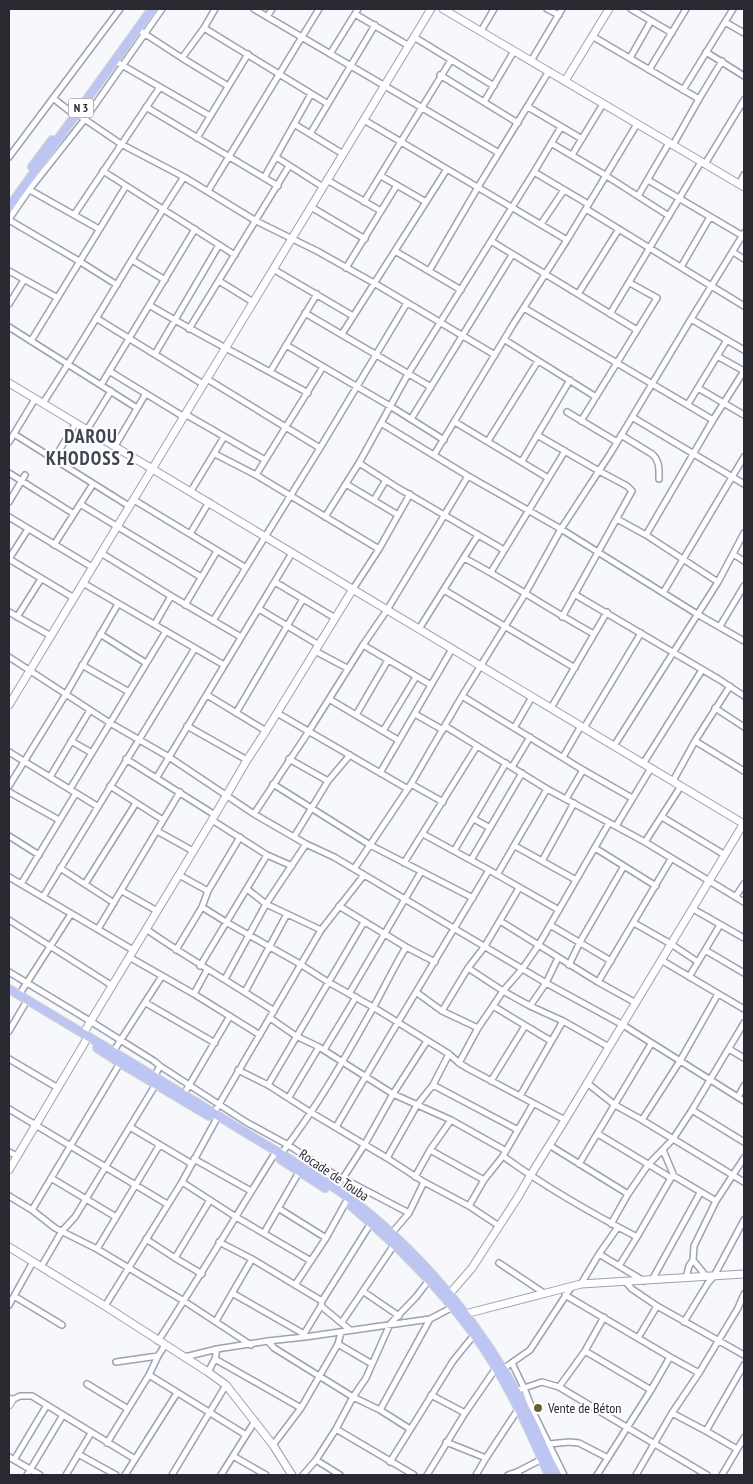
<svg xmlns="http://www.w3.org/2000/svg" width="753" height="1484" font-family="'PT Sans Narrow',sans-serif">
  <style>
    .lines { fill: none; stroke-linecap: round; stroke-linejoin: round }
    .street-casing { stroke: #9da1b3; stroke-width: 8 }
    .secondary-casing { stroke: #9da1b3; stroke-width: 9 }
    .primary-casing { stroke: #d4d4d6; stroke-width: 10 }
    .street { stroke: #fff; stroke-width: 5 }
    .secondary { stroke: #fff; stroke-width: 7 }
    .primary { stroke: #bdc5f2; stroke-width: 8 }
    .poi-dot { fill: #6c5f2c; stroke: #fff; stroke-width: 2 }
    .labels { text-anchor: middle; stroke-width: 4; stroke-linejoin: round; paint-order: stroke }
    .shield { fill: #fff; stroke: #68696f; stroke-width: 1 }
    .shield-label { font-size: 12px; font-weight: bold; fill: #282931 }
    .street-label { font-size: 14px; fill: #282931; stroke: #fff }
    .poi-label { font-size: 14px; fill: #282931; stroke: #fff; text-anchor: start }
    .district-label { font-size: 19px; font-weight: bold; letter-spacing: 1px; fill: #414554; stroke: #fff }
  </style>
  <rect width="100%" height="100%" fill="#f7f8fc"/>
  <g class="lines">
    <!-- street casing -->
    <g class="street-casing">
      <path id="street" d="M254,9L499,153
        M547,9L559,15
        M631,9L672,33
        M355,14L409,46
        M267,17L272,9
        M725,22L744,33
        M204,28L328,104
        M481,31L494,9
        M142,32L182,58L228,86
        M592,36L699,99
        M414,37L494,86
        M706,52L744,76
        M330,54L358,9
        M182,58L204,28L215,9
        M630,58L651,21
        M115,61L210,116
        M531,61L562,9
        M649,70L686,9
        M440,75L518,123
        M683,90L733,9
        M53,98L72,113
        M484,102L514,51
        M146,107L278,186
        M528,107L582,139
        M77,114L121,144L184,177L256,221L317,251L374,283L495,355
        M364,120L567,240
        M294,124L343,154
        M310,134L375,25
        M197,138L248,54
        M551,143L605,175L669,216
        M673,145L699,99L722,61
        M572,155L603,104
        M9,157L120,9
        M276,157L323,187
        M705,164L744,100
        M103,171L235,255
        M534,172L588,204
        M381,176L426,202
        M264,178L311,94
        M327,180L381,211
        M648,180L743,236
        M739,184L744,175
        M28,189L99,229
        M208,191L319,9
        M638,196L669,143
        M364,202L451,60
        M311,207L365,239
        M586,209L744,306
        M74,215L160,87
        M9,219L29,190L85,119L162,9
        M9,220L79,261L117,285
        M541,224L564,190
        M491,241L637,330
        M395,251L461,290
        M733,252L744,259
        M132,260L165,280
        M681,267L710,217
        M346,268L397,185
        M273,269L353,316
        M9,271L56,297
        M429,271L478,187L549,71
        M219,281L253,302
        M578,294L619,229
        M9,304L24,280
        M149,305C201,336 255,363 308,393
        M524,308L713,420
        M305,313L431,387
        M610,314L701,162
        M96,318L203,384
        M691,319L744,350
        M9,327L137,408
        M189,329L289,166
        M342,334L447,169
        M505,340L596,397
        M31,341L126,186
        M286,345L390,406L444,440
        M155,354L219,245
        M717,356L744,371
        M109,371L184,417
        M270,372L317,294
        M207,379L320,448
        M101,385L195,229
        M698,388L744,415
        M43,403C92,329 135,251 184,177
        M688,404L727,340
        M567,412L617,442
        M185,414L265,460
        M632,417L744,484
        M411,419L512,255
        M581,421L657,298L630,283
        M455,422L548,478
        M381,423L468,476L561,529L697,614L744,641
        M87,430L111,391
        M14,434L129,506
        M537,435L599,471L627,486L632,491L562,617
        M621,435L652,454C660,461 659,469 659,479
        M488,441L538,361
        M9,442L35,399
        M115,446L145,395
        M215,454L256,475L379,549
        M434,455L514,323L567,240L637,124
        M54,459L76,423
        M522,461L570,380
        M359,463L398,488L504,550
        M9,473L74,514
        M256,475L323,367
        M346,484L398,515
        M191,491L224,437
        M134,500L246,568
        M374,500L386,480
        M9,502L25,475
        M80,504L201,577
        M9,517L92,567
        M325,517L359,463L408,374L534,172L561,127
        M190,534L209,502
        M646,535L713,420L744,371
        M54,545L93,484
        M101,553L171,596L241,637
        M733,554L744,561
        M464,558C508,581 550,610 594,634
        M9,559L74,598
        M9,559L28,529
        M491,572L565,451
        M275,582L335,618
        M718,582L744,533
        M83,583L224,665
        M353,589L379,549L410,494
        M444,590L575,668
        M663,593L744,457
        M574,594L720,680L744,696
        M185,605L217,551
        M259,609L319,645
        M9,612L51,636
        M17,617L41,579
        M213,621L320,448L407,303
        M155,624L171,596
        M720,626L744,586
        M419,629L478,535
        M100,634L146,663
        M363,645L431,685
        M315,651L347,668
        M9,657L110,723L169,757L254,814L306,844L334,857L546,983L623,1025L744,1101
        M82,665L129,692
        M207,695L266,731
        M462,696L583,770L632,798
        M329,699L398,740
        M551,708L607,612
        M715,708L744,727
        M236,713L303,599
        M277,713L408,789
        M415,714L443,730
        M356,715L388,660
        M187,726L247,760
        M445,726L547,789L645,842L744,902
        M514,728L532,697
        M584,728L641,633
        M383,731L416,677
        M71,741L92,753
        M695,741L744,771
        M614,746L718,582L646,535L617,519
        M9,752L97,806
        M563,757L581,726
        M126,759L215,815
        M289,759L328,781
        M643,764L702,670
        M512,767L530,737
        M380,773L452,649
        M50,777L90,710
        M157,777L292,553
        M673,781L695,741L730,686
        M273,784L370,845L473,898
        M411,784L443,802
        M9,786L66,694L118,604
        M110,786L163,820
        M70,789L166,631
        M9,792L59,820
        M566,799L583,770
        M254,814L309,731L363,645L387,610L468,476
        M662,817L725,855
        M474,819L490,828
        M212,820L267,855L292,866
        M616,826L651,768
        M157,831L193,851
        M423,834L489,870L559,910
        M9,836L39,855
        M294,837L328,781L350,755
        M645,842L681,786
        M515,846L576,880
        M595,848L656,886
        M454,851L506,763
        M471,860L522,773
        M542,861L574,803
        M404,863L477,746
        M60,868L114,903
        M354,869L411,784L462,696L525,594L561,529L610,454L691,319L744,233
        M179,875L208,891
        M497,875L547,789
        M9,877L133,950
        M21,884L76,793
        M85,884L136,803
        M247,889L266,904L321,930
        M122,891L157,911
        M736,896L744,884
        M43,897L195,648
        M339,906L406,947L435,962
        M202,907L226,922L300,964L328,982L373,1007L449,1054L459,1063L469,1069L565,1120
        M693,909L744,938
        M9,920L111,985
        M500,921L598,982L636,1003
        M634,923L671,944L698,962
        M550,925L611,961
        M98,929L180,792
        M146,929C187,958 232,983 274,1011
        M176,950L202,907L208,891L240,837
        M705,950L744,973
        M129,957L194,994L260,1035
        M661,960L744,1009
        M569,965L580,942L624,866
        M200,966L267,855
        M468,968L503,991L530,1006L563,1021L609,1047
        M9,972L90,1021L154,1061L160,1066L154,1077
        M689,977L720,925
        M225,979L266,904L306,844
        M598,982L671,859
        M245,992L287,914
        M416,992L442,1011L478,1028
        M194,994L207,970
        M349,994L421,872
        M19,995L71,914
        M146,1003L215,1043
        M493,1006L551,1041
        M530,1006L546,983L558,958
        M442,1011L468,968L485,946L519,888
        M270,1018L296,1036L319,1047L393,1094L451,1120L506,1151
        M9,1031L25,1004
        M729,1049L744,1058
        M324,1050L356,997
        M113,1052L162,976
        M9,1059L58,1088
        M459,1063L478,1028L493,1006L503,991L523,968L538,946L609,823
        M160,1066L246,1122L288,1145L325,1169L409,1213
        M238,1070L268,1085L310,1112L387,1158L424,1182L469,1206L499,1226
        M491,1081L525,1026
        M587,1083L615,1105L642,1120L744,1182
        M268,1085L364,922
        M433,1085L518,1130
        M184,1094L230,1016
        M520,1096L563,1021
        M289,1097L319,1047
        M738,1097L744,1086
        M9,1109L167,1204
        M692,1110L744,1142
        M214,1113L321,930L364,875
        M642,1120L680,1061L718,994
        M130,1127L192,1164
        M336,1127C386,1041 438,956 489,870
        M598,1134L671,1178
        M549,1145L628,1194
        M430,1150L484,1180
        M9,1152L17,1156
        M281,1154C316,1109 345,1058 373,1008C384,988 394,967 406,947
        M503,1156C545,1187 591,1213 637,1237
        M387,1158L417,1105L433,1085L449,1054
        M194,1159L251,1191
        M579,1164L651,1044
        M674,1176L716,1201
        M415,1177L430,1150L451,1120
        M51,1178L116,1217
        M182,1182L236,1217L311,1261
        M336,1189L365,1144L393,1094L427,1041
        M9,1196L32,1210L55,1228L97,1249L184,1301L251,1345
        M469,1206L484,1180L503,1156L533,1104
        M278,1208L326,1238
        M32,1210L120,1063
        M611,1224L628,1194L648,1165L673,1139L692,1110L744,1023
        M264,1233L299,1172
        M391,1234L409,1213L424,1182
        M146,1239L175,1258L202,1274
        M219,1242L252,1259L322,1301
        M97,1249L159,1146
        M599,1254L644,1281
        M175,1258L210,1200
        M693,1260L706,1276
        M499,1263L544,1293
        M619,1266L637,1237L671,1178L674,1176L663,1150
        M41,1267L62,1231L75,1217L156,1084
        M686,1278L689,1266L693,1260L694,1246L716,1201L744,1158
        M652,1280L700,1193
        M625,1281L632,1289L657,1306L744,1355
        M581,1284L599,1254L618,1227
        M295,1285L326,1238L346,1202
        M364,1292L399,1316
        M232,1293L304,1334V1336
        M565,1295L670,1357L699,1373
        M14,1296L62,1325
        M9,1305L33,1262
        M105,1306L182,1182L216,1120
        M321,1306L350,1330
        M216,1321L252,1259
        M342,1322L394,1245
        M684,1322L708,1283L714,1276L744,1220
        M304,1334L321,1306L322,1301L371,1223
        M638,1338L657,1306
        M158,1341C198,1280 235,1217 274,1155
        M268,1341L274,1348L353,1397L380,1410L410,1429
        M338,1344L372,1364
        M585,1351L651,1390
        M185,1357L217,1349L268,1341L305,1337L430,1319L453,1307
        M215,1359L301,1408
        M116,1362L158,1356
        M512,1363L524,1388L535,1416L564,1475
        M503,1369L530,1350L572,1286
        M208,1372L215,1359L217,1349
        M149,1375L246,1435
        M87,1384L128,1409
        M559,1387L585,1351L604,1317
        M515,1391L542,1382L559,1387L707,1475
        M431,1395L465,1413
        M9,1398L12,1400L20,1396H32L135,1459
        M380,1410L430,1319
        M672,1413L706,1431L737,1449
        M336,1429L414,1475
        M706,1431L744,1365
        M446,1442L486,1458
        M107,1443L149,1375L158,1356L165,1345
        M549,1444L569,1442L579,1443L608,1458
        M273,1445L301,1408L338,1344L341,1332
        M78,1454L116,1475
        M233,1456L266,1475
        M9,1457L40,1475
        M14,1460L47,1405
        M316,1460L340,1475
        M390,1462L453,1361L474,1335
        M517,1472L542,1459
        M27,1475L63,1415
        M66,1475L91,1433
        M125,1475L177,1393
        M172,1475L226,1385
        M221,1475L255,1421
        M303,1475L316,1460L336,1429L353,1397L366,1378L390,1324L416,1297L429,1280
        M427,1475L465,1413L496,1368
        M476,1475L486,1458L519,1408
        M508,1475L517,1472L519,1475
        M597,1475L651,1390L670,1357
        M636,1475L672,1413L699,1373L738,1308L744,1294
        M722,1475L744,1438"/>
    </g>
    <!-- secondary casing -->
    <g class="secondary-casing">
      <path id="secondary" d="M443,9L744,187
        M565,81L609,9
        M9,383L744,824
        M9,705L431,9
        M83,1034L212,820L247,760L266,731L353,589
        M9,1170L88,1037
        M9,1247L105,1306L208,1372L226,1385L273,1445L292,1475
        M446,1298L472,1268L518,1197L530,1176L565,1120L744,823
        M465,1314L581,1284L744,1274
        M9,1405L12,1400"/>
    </g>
    <!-- primary casing -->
    <g class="primary-casing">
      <path id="primary" d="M32,167L52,140
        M9,207L152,9
        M9,989C86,1035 162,1081 238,1128C285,1157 335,1184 377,1220C440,1275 492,1342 529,1416C539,1435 547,1455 555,1475
        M97,1048L120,1063L209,1116
        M280,1159L325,1188
        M351,1206C396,1244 438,1286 473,1333C504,1375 527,1423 547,1471"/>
    </g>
    <!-- street -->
    <use href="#street" class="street"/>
    <!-- secondary -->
    <use href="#secondary" class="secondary"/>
    <!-- primary -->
    <use href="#primary" class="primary"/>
  </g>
  <!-- markers -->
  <circle class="poi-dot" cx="538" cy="1408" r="5"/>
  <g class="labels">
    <!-- shield labels -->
    <rect class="shield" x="68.5" y="98.5" width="25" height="19" rx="4"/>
    <g class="shield-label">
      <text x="81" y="112">N 3</text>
    </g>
    <!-- street labels -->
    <g class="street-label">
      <text transform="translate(334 1175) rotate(34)" y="5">Rocade de Touba</text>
    </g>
    <!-- poi labels -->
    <g class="poi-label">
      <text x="548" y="1413">Vente de Béton</text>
    </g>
    <!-- district labels -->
    <g class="district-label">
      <text x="91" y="443">DAROU<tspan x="91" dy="22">KHODOSS 2</tspan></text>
    </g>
  </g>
  <!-- border -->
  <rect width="753" height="1484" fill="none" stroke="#282931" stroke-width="20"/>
</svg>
